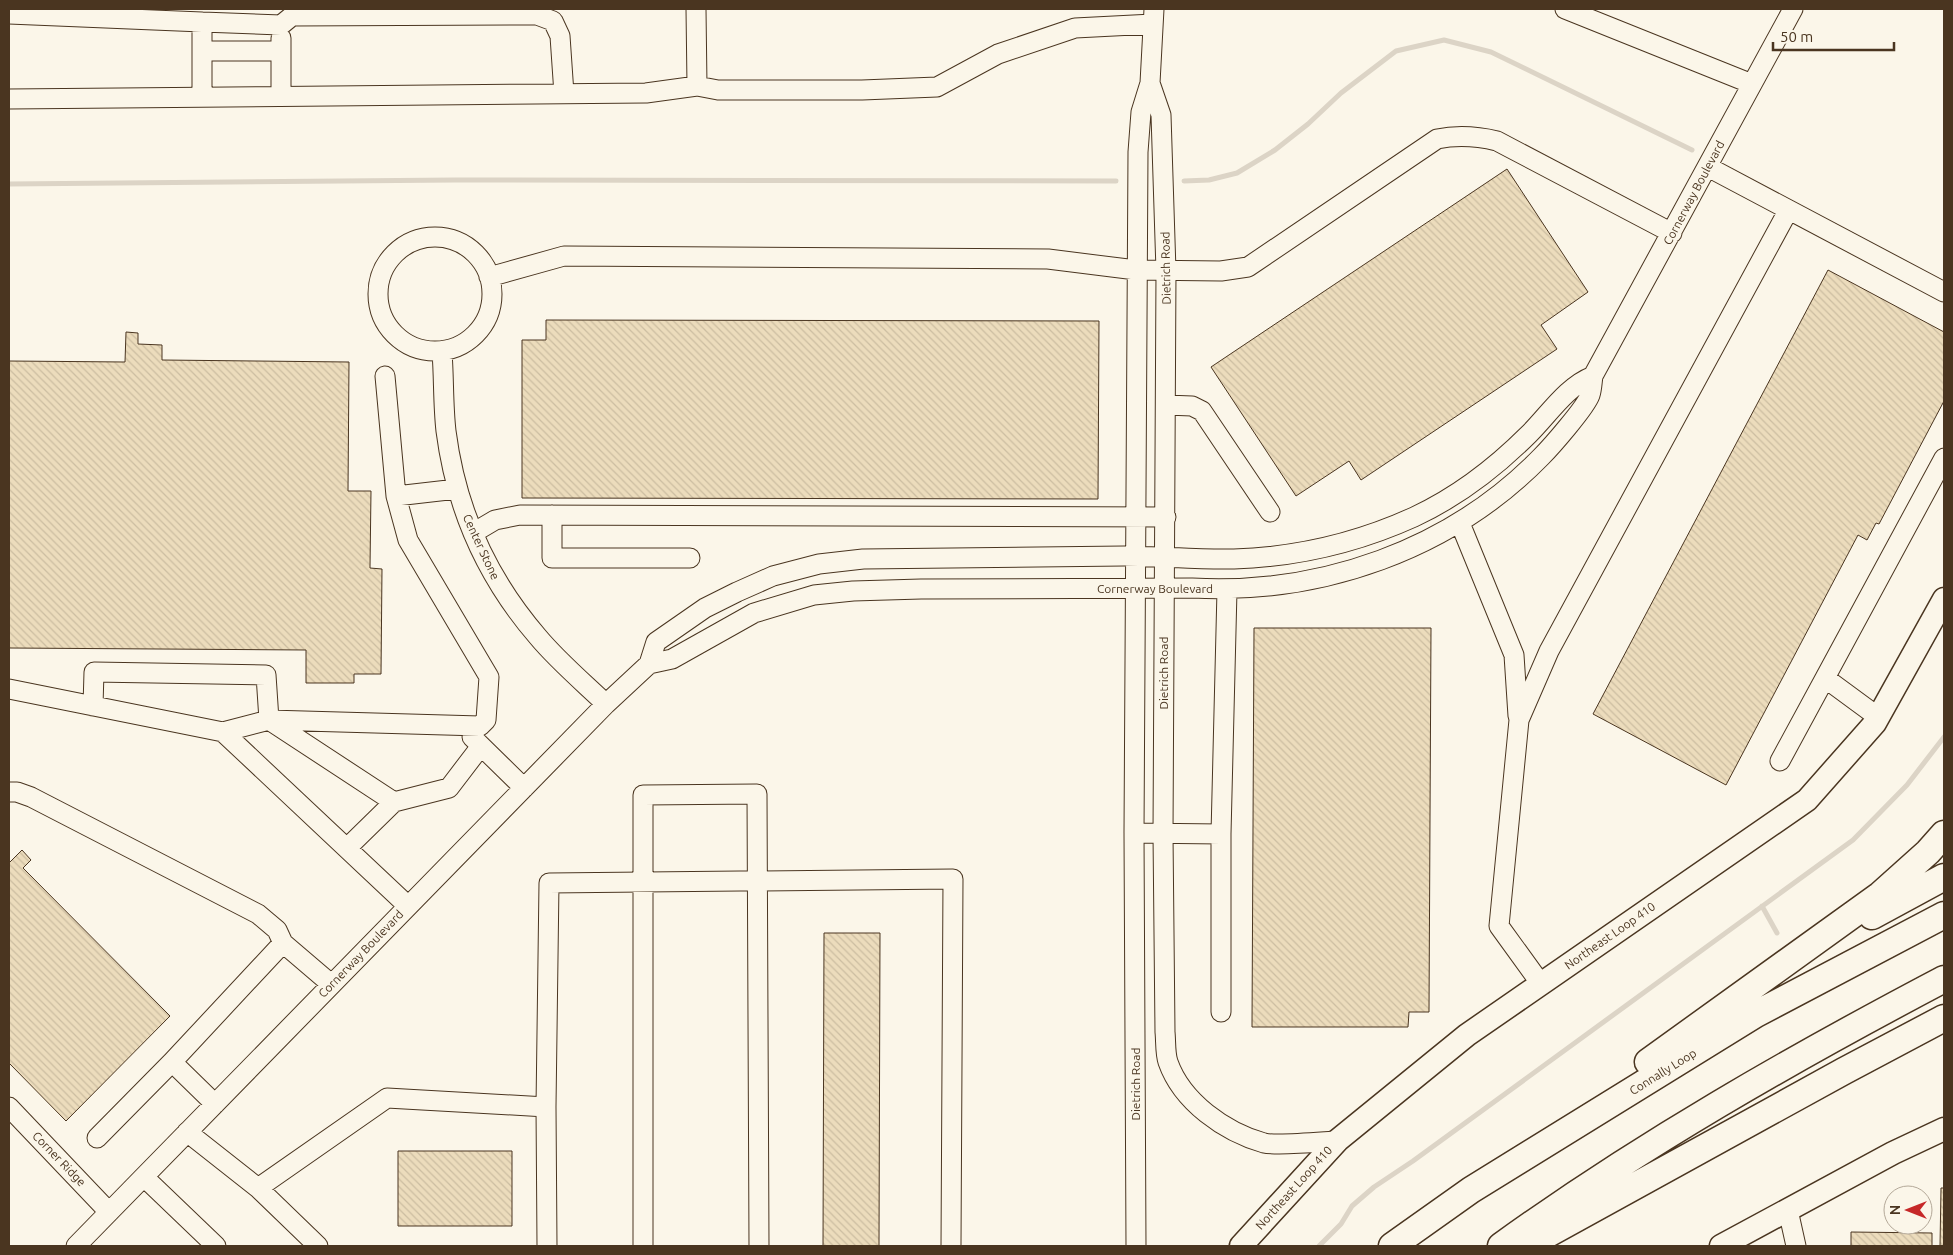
<svg xmlns="http://www.w3.org/2000/svg" width="1953" height="1255" font-family="Ubuntu,sans-serif">
  <style>
    .lines { fill: none; stroke-linecap: round; stroke-linejoin: round }
    .stream { stroke: #dcd4c6; stroke-width: 5 }
    .building { fill: url(#building-back-hatch); stroke: #4a3520 }
    .minor-casing { stroke: #4a3520; stroke-width: 21 }
    .major-casing { stroke: #4a3520; stroke-width: 25 }
    .highway-casing { stroke: #4a3520; stroke-width: 29 }
    .minor { stroke: #fbf6e9; stroke-width: 19 }
    .major { stroke: #fbf6e9; stroke-width: 22 }
    .highway { stroke: #fbf6e9; stroke-width: 26 }
    .labels { text-anchor: middle; stroke-width: 4; stroke-linejoin: round; paint-order: stroke }
    .street-label { font-size: 12px; fill: #4a3520; stroke: #fbf6e9 }
  </style>
  <defs>
    <pattern id="building-back-hatch" width="6" height="6" patternUnits="userSpaceOnUse" patternTransform="scale(1.25)"><rect width="6" height="6" fill="#ecdcbc"/><path d="M-1 5l2 2M0 0l6 6M5-1l2 2" fill="none" stroke="#ccbda1"/></pattern>
  </defs>
  <rect width="100%" height="100%" fill="#fbf6e9"/>
  <g class="lines">
    <!-- stream -->
    <path class="stream" d="M1184,181L1209,180L1237,173L1275,150L1308,124L1341,93L1396,51L1444,40L1491,52L1692,150
      M9,184L455,180L1116,181
      M1762,906L1777,933
      M1319,1246L1341,1224L1352,1206L1374,1187L1413,1161L1853,840L1907,785L1944,737"/>
  </g>
  <!-- building -->
  <path class="building" d="M1507,169L1588,292L1541,325L1557,349L1361,480L1349,461L1296,496L1211,367Z
    M1828,270L1944,332V401L1879,524L1876,523L1867,540L1858,535L1726,785L1593,714Z
    M546,320L1099,321L1098,499L522,498V340H546Z
    M126,332L138,333V344L162,345V360L349,362L348,491H371L370,568L382,569L381,674H354V683H306V650L9,648V361L125,362Z
    M1254,628H1431L1429,1012H1409L1408,1027H1252Z
    M22,850L31,860L23,868L170,1016L66,1121L9,1063V863Z
    M824,933H880L879,1246H823Z
    M398,1151H512V1226H398Z
    M1941,1188H1944V1246H1940Z
    M1851,1232L1932,1233V1246H1851Z"/>
  <g class="lines">
    <!-- minor casing -->
    <g class="minor-casing">
      <path id="minor" d="M696,9L697,86L718,90H862L937,87L998,54L1075,28L1153,24
        M1565,9L1752,84
        M9,14L202,22
        M202,51H281
        M1150,83L1161,115L1166,271L1163,834L1165,1032C1166,1041 1165,1053 1168,1062C1182,1102 1225,1132 1264,1143C1277,1146 1320,1142 1337,1141
        M281,96V38
        M202,97V22L281,25L292,16L537,15L553,21L560,36L564,94
        M9,99L646,93L697,86
        M1708,167L1944,292
        M378 294a57 57 0 1 1 114 0a57 57 0 1 1-114 0Z
        M489,277L564,256L1048,259L1136,270L1221,271L1248,267L1437,139C1457,135 1476,136 1497,141L1672,233
        M442,352C444,378 443,405 446,431C456,509 487,578 538,637C558,661 583,682 606,704
        M1166,405L1192,406L1202,411L1270,512
        M396,496L457,489
        M552,515V558H690
        M1460,523L1514,655L1518,716
        M473,533L495,520L520,515L1166,517
        M649,664L656,642L705,608L737,592L773,576L819,564L863,559C950,558 1037,557 1124,556C1161,556 1198,560 1234,559C1296,557 1359,542 1414,517C1457,497 1496,467 1529,434C1549,414 1567,386 1593,376
        M1825,678L1944,458
        M9,689L223,732L408,906
        M93,706L94,672L266,675L269,720L480,726L486,720L489,677L408,540L396,496L385,376
        M223,732L269,720L394,802
        M472,737L524,788
        M1780,761L1825,678L1878,717
        M9,792H17L31,797L258,914L277,930L283,943L331,984
        M1134,833L1221,834
        M347,848L394,802L449,788L481,746
        M1541,984L1499,926L1519,720L1549,651L1788,211
        M1221,1012V834L1227,590
        M215,1104L172,1062L283,943
        M9,1107L109,1212
        M546,1107L547,1246
        M187,1132L258,1188L318,1246
        M97,1138L172,1062
        M144,1177L216,1246
        M258,1188L387,1098L546,1107L549,883L953,879L951,1246
        M1788,1210L1796,1246
        M76,1246L606,704L649,664L672,659L754,613L814,595L853,591L921,589L1192,588C1321,595 1450,550 1541,457C1551,447 1586,407 1590,395C1592,389 1592,382 1593,376L1793,9
        M643,1246V795L757,794L759,1246
        M1136,1246L1134,833L1138,152L1141,112L1150,83L1154,9"/>
    </g>
    <!-- major casing -->
    <g class="major-casing">
      <path id="major" d="M1241,1246L1338,1140L1467,1035L1807,800L1875,723L1944,599
        M1721,1246L1893,1153L1944,1129"/>
    </g>
    <!-- highway casing -->
    <g class="highway-casing">
      <path id="highway" d="M1872,916L1944,877
        M1648,1062L1880,895L1928,852L1944,834
        M1392,1246L1471,1190L1756,1014L1944,915
        M1501,1246C1641,1145 1792,1059 1944,979
        M1526,1246L1844,1071L1944,1018"/>
    </g>
    <!-- minor -->
    <use href="#minor" class="minor"/>
    <!-- major -->
    <use href="#major" class="major"/>
    <!-- highway -->
    <use href="#highway" class="highway"/>
  </g>
  <g class="labels">
    <!-- street labels -->
    <g class="street-label">
      <text transform="translate(1694 193) rotate(-62)" y="4">Cornerway Boulevard</text>
      <text transform="translate(1166 268) rotate(-91)" y="4">Dietrich Road</text>
      <text transform="translate(481 547) rotate(65)" y="4">Center Stone</text>
      <text x="1155" y="593">Cornerway Boulevard</text>
      <text transform="translate(1164 673) rotate(-90)" y="4">Dietrich Road</text>
      <text transform="translate(1610 936) rotate(-35)" y="4">Northeast Loop 410</text>
      <text transform="translate(361 954) rotate(-46)" y="4">Cornerway Boulevard</text>
      <text transform="translate(1663 1072) rotate(-32)" y="4">Connally Loop</text>
      <text transform="translate(1136 1084) rotate(-90)" y="4">Dietrich Road</text>
      <text transform="translate(59 1159) rotate(46)" y="4">Corner Ridge</text>
      <text transform="translate(1294 1188) rotate(-48)" y="4">Northeast Loop 410</text>
    </g>
  </g>
  <!-- border -->
  <rect width="1953" height="1255" fill="none" stroke="#4a3520" stroke-width="20"/>
  <!-- north arrow -->
  <g transform="translate(1908 1210) rotate(270)"><circle r="24" fill="#fbf6e9" stroke="#b4a999"/>
  <path d="M0-4L9 19L0 12L-9 19Z" fill="#c62828"/>
  <text y="-8" font-size="14" font-weight="bold" text-anchor="middle" fill="#4a3520">N</text>
  </g>
  <!-- scale -->
  <path d="M1773 42v8h121v-8" fill="none" stroke="#4a3520" stroke-width="2.5"/>
  <text x="1780" y="42" font-size="15" fill="#4a3520" stroke="#fbf6e9" stroke-width="4" paint-order="stroke">50 m</text>
</svg>
